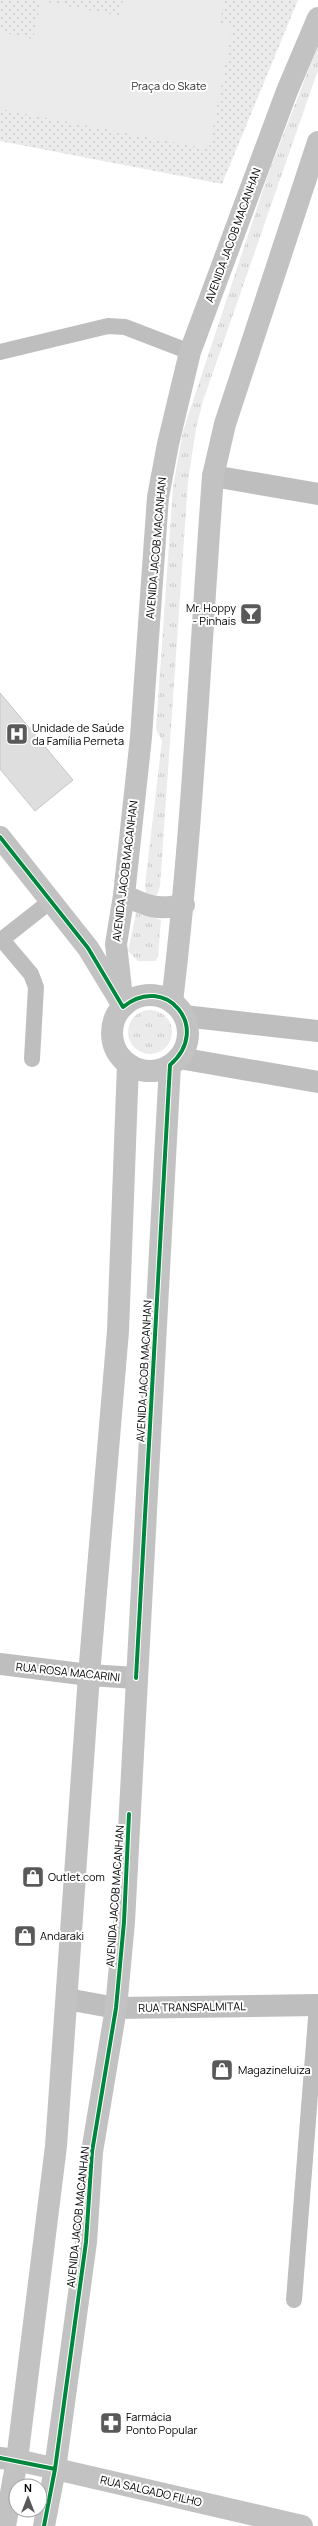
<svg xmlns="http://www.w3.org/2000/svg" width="318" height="2526" font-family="Manrope,sans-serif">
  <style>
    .grass { fill: url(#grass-tufts) }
    .park { fill: url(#park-dots) }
    .pitch { fill: #ebebeb }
    .building { fill: #dedede; stroke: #c6c6c6 }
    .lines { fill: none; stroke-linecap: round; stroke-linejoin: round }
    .lane { stroke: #bebebe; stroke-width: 16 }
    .street { stroke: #bebebe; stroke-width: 22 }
    .secondary { stroke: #c2c2c2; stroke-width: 22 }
    .cycleway-casing { stroke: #fff; stroke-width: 6 }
    .cycleway { stroke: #00873e; stroke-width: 4 }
    .labels { text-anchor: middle; stroke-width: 4; stroke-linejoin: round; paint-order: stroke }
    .park-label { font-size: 11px; fill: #313131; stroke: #fff }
    .street-label { font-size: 11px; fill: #000; stroke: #fff }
    .poi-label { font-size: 11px; fill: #000; stroke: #fff; text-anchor: start }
  </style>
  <defs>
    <pattern id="grass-tufts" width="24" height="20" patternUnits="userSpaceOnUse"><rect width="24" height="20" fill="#ebebeb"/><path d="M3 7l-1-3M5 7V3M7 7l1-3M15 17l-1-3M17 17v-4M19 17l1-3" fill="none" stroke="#c8c8c8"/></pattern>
    <pattern id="park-dots" width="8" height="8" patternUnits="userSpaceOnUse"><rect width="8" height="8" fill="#ebebeb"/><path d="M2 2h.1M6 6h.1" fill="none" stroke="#c8c8c8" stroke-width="1.8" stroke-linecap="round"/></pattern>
  </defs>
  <rect width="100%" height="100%" fill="#fff"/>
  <!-- grass -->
  <path class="grass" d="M318,45V70L203,401L196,428L188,482L160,886L158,893L154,897L146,893L145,885L162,741L156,729L173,487L183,431L269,172Z
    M136,913L161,920L158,957L155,961H138L128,951Z
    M128 1032a22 22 0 1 1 44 0a22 22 0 1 1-44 0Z"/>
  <!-- park -->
  <path class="park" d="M0,0H298L222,184L0,141Z"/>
  <!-- pitch -->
  <path class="pitch" d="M123,0H211L224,2L220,23L233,26L209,149L0,109V32L33,39L41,1L120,16Z"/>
  <!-- building -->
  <path class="building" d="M0,693L73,780L35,811L0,769Z"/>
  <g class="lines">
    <!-- lane -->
    <path class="lane" d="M0,352L108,326L125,327L190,352
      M0,941L52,900
      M3,941L31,974L36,987L32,1059
      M294,2300L317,2005"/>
    <!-- street -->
    <path class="street" d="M213,476L318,494
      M184,1016L318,1031
      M179,1058L318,1082
      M0,1664L89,1675L136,1678
      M67,1999L116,2008L318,2005
      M0,2458L17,2460"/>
    <!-- secondary -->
    <path class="secondary" d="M0,837L88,948L119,999
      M124,895C148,907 157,910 184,905
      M112 1033a38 38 0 1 1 76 0a38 38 0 1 1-76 0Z
      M172,1002C193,828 200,651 213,476L225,424L318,142
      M123,1007L116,944L124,895L141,737L158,497L168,444L190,352L287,91L318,18
      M17,2460L302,2526
      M5,2526L17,2460L56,2146L89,1675L118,1331L128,1064
      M44,2526L55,2469L86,2242L92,2152L116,2008L124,1922L170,1065"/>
    <!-- cycleway casing -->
    <g class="cycleway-casing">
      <path id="cycleway" d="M0,837L88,948L123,1007C165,972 213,1028 170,1065L136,1678
        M0,2458L55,2469
        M44,2526L55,2469L86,2242L92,2152L116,2008L124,1922L129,1814"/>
    </g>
    <!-- cycleway -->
    <use href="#cycleway" class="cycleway"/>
  </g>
  <!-- icons -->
  <defs>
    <g id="bar-square" transform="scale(1.15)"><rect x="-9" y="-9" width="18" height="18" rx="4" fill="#595959" stroke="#fff"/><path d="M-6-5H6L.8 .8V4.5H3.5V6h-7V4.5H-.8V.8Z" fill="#fff"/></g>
    <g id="hospital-square" transform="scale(1.15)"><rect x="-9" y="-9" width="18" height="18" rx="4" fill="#595959" stroke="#fff"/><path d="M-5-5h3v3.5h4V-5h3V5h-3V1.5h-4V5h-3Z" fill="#fff"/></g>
    <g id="shop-square" transform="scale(1.15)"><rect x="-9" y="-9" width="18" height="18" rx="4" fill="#595959" stroke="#fff"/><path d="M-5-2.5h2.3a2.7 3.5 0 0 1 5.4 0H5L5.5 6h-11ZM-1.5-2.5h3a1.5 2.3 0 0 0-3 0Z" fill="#fff"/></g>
    <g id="pharmacy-square" transform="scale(1.15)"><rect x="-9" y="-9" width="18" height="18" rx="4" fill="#595959" stroke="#fff"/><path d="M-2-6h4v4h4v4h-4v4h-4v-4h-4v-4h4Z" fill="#fff"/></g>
  </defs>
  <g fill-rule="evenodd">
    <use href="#bar-square" x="251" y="614"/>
    <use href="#hospital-square" x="17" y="734"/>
    <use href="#shop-square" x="33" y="1877"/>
    <use href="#shop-square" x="25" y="1936"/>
    <use href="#shop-square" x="222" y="2070"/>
    <use href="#pharmacy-square" x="111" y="2423"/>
  </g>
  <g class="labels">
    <!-- park labels -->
    <g class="park-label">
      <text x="169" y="90">Praça do Skate</text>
    </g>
    <!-- street labels -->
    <g class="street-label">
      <text transform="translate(233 235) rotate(-70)" y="4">AVENIDA JACOB MACANHAN</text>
      <text transform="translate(156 548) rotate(-85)" y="4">AVENIDA JACOB MACANHAN</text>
      <text transform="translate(125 871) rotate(-83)" y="4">AVENIDA JACOB MACANHAN</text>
      <text transform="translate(144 1371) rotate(-87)" y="4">AVENIDA JACOB MACANHAN</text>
      <text transform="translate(68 1672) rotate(6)" y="4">RUA ROSA MACARINI</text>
      <text transform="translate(115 1896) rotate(-86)" y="4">AVENIDA JACOB MACANHAN</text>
      <text transform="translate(192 2007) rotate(-1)" y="4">RUA TRANSPALMITAL</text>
      <text transform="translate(78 2217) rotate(-84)" y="4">AVENIDA JACOB MACANHAN</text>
      <text transform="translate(151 2491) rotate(13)" y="4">RUA SALGADO FILHO</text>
    </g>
    <!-- poi labels -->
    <g class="poi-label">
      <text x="236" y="612" text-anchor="end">Mr. Hoppy<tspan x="236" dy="13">- Pinhais</tspan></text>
      <text x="32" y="732">Unidade de Saúde<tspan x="32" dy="13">da Família Perneta</tspan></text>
      <text x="48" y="1881">Outlet.com</text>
      <text x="40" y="1940">Andaraki</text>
      <text x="238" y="2074">Magazineluiza</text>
      <text x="126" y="2421">Farmácia<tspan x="126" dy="13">Ponto Popular</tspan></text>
    </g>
  </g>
  <!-- north arrow -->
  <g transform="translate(28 2498)"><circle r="19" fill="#ffffff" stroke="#999999"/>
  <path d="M0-3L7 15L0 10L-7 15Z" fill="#595959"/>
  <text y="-6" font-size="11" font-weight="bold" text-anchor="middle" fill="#000000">N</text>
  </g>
</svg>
